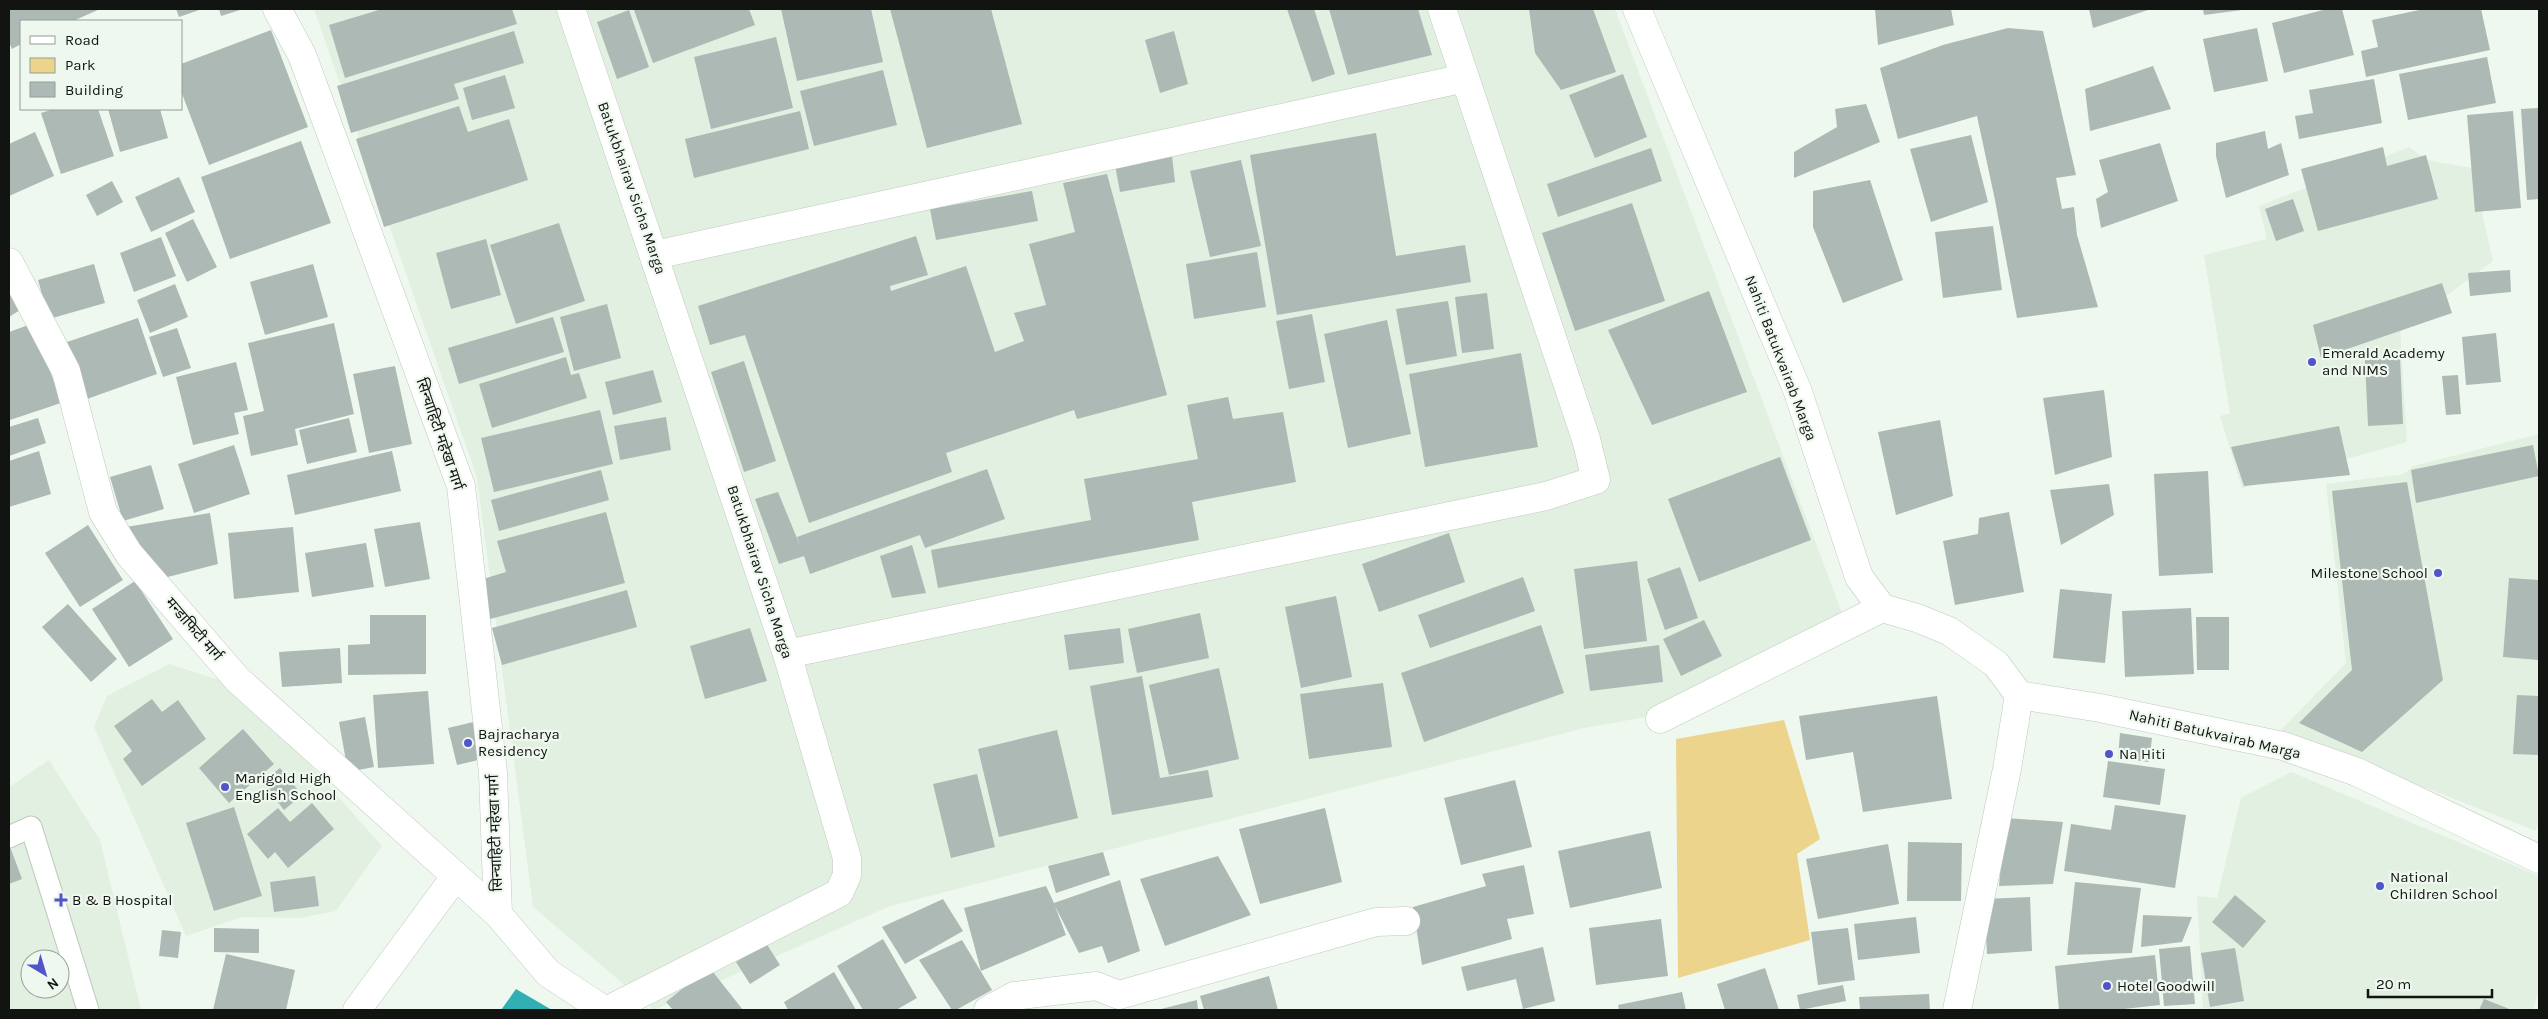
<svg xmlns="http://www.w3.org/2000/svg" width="2548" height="1019" font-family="Karla,'Noto Sans Devanagari',sans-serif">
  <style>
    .built { fill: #e1f0e0; fill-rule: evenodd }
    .green { fill: #ecd48c }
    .water { fill: #32afb2 }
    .building { fill: #acb9b4 }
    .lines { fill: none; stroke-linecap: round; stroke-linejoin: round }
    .service-casing { stroke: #c0c9bf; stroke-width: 23 }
    .minor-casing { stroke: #c0c9bf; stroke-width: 29 }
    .tertiary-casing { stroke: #c0c9bf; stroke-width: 29 }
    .service { stroke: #fff; stroke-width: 21 }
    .minor { stroke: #fff; stroke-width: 28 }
    .tertiary { stroke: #fff; stroke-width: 28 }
    .poi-dot { fill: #5155cb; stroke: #eff8ee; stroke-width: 2 }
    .labels { text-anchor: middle; stroke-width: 4.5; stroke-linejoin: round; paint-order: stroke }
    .street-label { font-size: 15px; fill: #111411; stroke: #eff8ee }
    .poi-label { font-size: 15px; fill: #111411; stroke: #eff8ee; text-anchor: start }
  </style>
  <rect width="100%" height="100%" fill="#eff8ee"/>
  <!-- built -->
  <path class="built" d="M314,9H1615L1850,634L1697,708L1584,728L890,906L654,1010L533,907L477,478Z
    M2409,147L2427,160L2472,168L2493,261L2438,302L2399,311L2407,442L2242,488L2220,416L2230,413L2204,255L2267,239L2259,206Z
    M2539,434V818L2536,831L2280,731L2346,663L2326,484L2404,474L2413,466Z
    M169,664L229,683L277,728L382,846L336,911L300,918L242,917L186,936L94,727L107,696Z
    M49,760L100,840L141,1010H9V787ZM30,959H60V989H30Z
    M2291,772L2539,876V990L2533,1010H2218L2203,1008L2197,896L2217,898L2241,798Z"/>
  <!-- green -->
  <path class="green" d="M1784,720L1820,839L1797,854L1810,940L1678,978L1676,739Z"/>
  <!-- water -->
  <path class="water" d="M516,989L552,1010H501Z"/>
  <!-- building -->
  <path class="building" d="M9,9H100L73,21H21V44L12,49L9,42Z
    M176,9H202L179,17Z
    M219,9H243L221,16Z
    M382,9H512L517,24L345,78L329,25Z
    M637,9H749L755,25L653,63L634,10Z
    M781,9H871L883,62L797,81Z
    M890,9H991L1022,124L927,148Z
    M1287,9H1314L1335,74L1312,82Z
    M1329,9H1418L1432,55L1348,75Z
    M1529,9H1593L1616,72L1561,90L1535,53Z
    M1875,9H1951L1954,25L1878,45Z
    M2089,9H2151L2093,28Z
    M2203,9H2242V10L2204,15Z
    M2327,9H2342L2354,55L2284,73L2272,23Z
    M2424,9H2481L2490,50L2366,77L2361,51L2378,47L2372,20Z
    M629,10L649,67L617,79L597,22Z
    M2008,28L2043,31L2076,175L2056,178L2062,209L2074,207L2077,235L2098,307L2017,318L1995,200L1977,116L1898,139L1880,68L1943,45Z
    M2257,28L2268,81L2214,92L2203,39Z
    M271,30L308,127L209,165L181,91V64Z
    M514,31L524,63L454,84L459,99L351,133L337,86Z
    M1174,31L1188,84L1160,93L1145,40Z
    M776,37L793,108L711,129L694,57Z
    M2487,57L2496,103L2408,120L2399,74Z
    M2153,66L2171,109L2090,131L2085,89Z
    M883,70L897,125L814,146L800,91Z
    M1623,74L1647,137L1595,158L1569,95Z
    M505,75L515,108L472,120L463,88Z
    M2374,79L2382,123L2299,139L2295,116L2313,113L2309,90Z
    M1866,104L1880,142L1794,178V152L1837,127L1835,109Z
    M459,106L468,132L509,119L528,180L384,227L356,139Z
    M2539,108V199L2527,200L2521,109Z
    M54,109H98L114,156L61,174L41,113Z
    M108,109H160L168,138L120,152Z
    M800,111L809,149L694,178L685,139Z
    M2513,111L2521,208L2475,212L2467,115Z
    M2265,131L2268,149L2281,143L2289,175L2226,198L2216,156V143Z
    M35,132L54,176L9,196V144Z
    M1376,133L1396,256L1465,245L1471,282L1277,315L1250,155Z
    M1971,135L1988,202L1931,222L1910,149Z
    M301,141L331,223L230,259L201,177Z
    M2160,143L2178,201L2101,228L2096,199L2108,192L2099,160Z
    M2383,147L2387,166L2426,155L2438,199L2318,231L2301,169Z
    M1651,148L1662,181L1558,217L1547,184Z
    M1172,156L1175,182L1120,192L1115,165Z
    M1241,160L1261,246L1210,257L1190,171Z
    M1107,174L1167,395L1077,419L1074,410L946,453L952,472L809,523L745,335L710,345L698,306L916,236L928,275L890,286L891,291L966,266L995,352L1024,341L1014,313L1046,305L1029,244L1075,232L1063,183Z
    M179,177L195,212L151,232L135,197Z
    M1870,180L1903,280L1843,303L1813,227V191Z
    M112,181L123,202L97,216L86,195Z
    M1032,191L1038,221L936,240L930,209Z
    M2293,199L2304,231L2276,241L2265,209Z
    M1632,203L1665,301L1575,331L1542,233Z
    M193,219L217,267L187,282L165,233Z
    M559,223L585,301L516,324L490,245Z
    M1993,226L2002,290L1943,298L1935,232Z
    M161,237L176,276L134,292L120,253Z
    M486,239L501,295L451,309L436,253Z
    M1257,252L1266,307L1194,319L1186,264Z
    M94,264L105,303L49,319L38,280Z
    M313,264L328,317L265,335L250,282Z
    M2510,270L2511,292L2470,296L2468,273Z
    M2442,283L2452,313L2321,358L2313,325Z
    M175,284L188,317L150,333L137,300Z
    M9,290L20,310L9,317Z
    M1709,291L1747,392L1652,425L1608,330Z
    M1487,293L1494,349L1462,353L1455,297Z
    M1448,301L1457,356L1406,365L1396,309Z
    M607,304L621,358L574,371L560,317Z
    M1312,314L1325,382L1289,389L1276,321Z
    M553,317L564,352L459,384L448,348Z
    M138,318L157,374L87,399L67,342Z
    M1387,320L1411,434L1348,448L1324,334Z
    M34,323L61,403L10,420L9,332Z
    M334,323L354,414L295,429L298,445L251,456L243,416L264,411L248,343Z
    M177,328L191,368L163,377L149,337Z
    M2496,333L2501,382L2466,385L2462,337Z
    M1521,353L1538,447L1425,467L1409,374Z
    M566,357L571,375L579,373L587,398L492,428L479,384Z
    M2400,358L2403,424L2368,426L2365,360Z
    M744,361L776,461L744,472L711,372Z
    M236,362L248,410L234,413L239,434L193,445L176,377Z
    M395,366L412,444L369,453L353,374Z
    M653,370L662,402L613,415L605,382Z
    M2458,375L2461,414L2446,415L2442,376Z
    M2104,390L2112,457L2055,475L2043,398Z
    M1228,397L1233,419L1283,412L1296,482L1192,502L1199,540L938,588L931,550L1091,520L1084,479L1198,459L1187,405Z
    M600,410L613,464L494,492L481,438Z
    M666,417L671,450L620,460L614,426Z
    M38,418L46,443L9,456V427Z
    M349,418L357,452L307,464L299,430Z
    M1940,420L1953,496L1896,515L1878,432Z
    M2339,426L2350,475L2244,486L2231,447Z
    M234,445L250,494L194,513L178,464Z
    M2533,445L2539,476L2416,503L2411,470Z
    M39,451L51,494L9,507V461Z
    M392,451L401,491L295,515L287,475Z
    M1780,457L1811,540L1699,582L1668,499Z
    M151,465L164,509L123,521L110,477Z
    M987,469L1005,519L925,548L920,535L810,574L804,556L779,564L755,499L778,492L801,548L797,537Z
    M601,470L609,500L499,531L491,500Z
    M2208,471L2213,573L2159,576L2154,474Z
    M2407,482L2443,680L2362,752L2299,723L2352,670L2332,491Z
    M2109,484L2114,515L2061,545L2050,490Z
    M606,512L625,583L490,619L480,580L506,572L497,541Z
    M2009,512L2024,592L1955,605L1943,541L1978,534L1979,518Z
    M210,513L218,564L160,579L126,527Z
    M420,522L430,579L385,587L374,529Z
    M88,525L123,580L80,607L45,553Z
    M293,527L299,592L234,599L228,533Z
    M1449,533L1465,582L1379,612L1362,564Z
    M366,543L374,587L312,597L305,553Z
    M912,545L926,593L892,598L880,556Z
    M1637,561L1647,641L1584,649L1574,569Z
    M1680,567L1698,618L1665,630L1647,579Z
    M1523,577L1535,611L1430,648L1418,615Z
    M2509,578L2539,580V660L2503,657Z
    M135,581L173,639L129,667L92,609Z
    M2060,589L2112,594L2105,663L2053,658Z
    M627,590L637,627L502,665L492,628Z
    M1336,596L1352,677L1301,688L1285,607Z
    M68,604L117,659L91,682L42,627Z
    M2191,608L2194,674L2125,677L2122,611Z
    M1200,613L1209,658L1137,673L1128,629Z
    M370,615H426V674L348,675V645L370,644Z
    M2196,617H2229V670H2197Z
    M1704,620L1722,656L1681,676L1663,639Z
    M1541,625L1564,693L1424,742L1401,673Z
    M750,628L767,681L705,699L690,646Z
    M1120,628L1124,663L1069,670L1064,635Z
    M1659,645L1663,682L1590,691L1585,655Z
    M340,648L342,683L282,687L279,652Z
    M1219,668L1239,759L1169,775L1149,685Z
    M1142,676L1160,778L1208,770L1213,797L1112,815L1090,686Z
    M1383,683L1392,747L1309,759L1300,694Z
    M428,691L434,764L378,768L373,695Z
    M2517,695L2539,696V755L2513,754Z
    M1937,696L1952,799L1863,812L1853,752L1806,760L1799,716Z
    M152,699L162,712L178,700L206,739L142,786L123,759L132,751L114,726Z
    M365,717L374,767L348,772L339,722Z
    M482,720L487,758L457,765L448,728Z
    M243,729L274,764L229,803L199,768Z
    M1057,730L1078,818L999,837L978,749Z
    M2120,733L2152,738L2149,762L2118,758Z
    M2108,761L2165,769L2160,805L2103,797Z
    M280,768L302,795L284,810L262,782Z
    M977,774L995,847L951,858L933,784Z
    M1515,780L1532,847L1461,865L1444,798Z
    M312,803L334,829L288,868L275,852L268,859L247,834L278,808L290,822Z
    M2115,805L2186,815L2175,888L2064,871L2071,824L2111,830Z
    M234,807L262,896L214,911L186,823Z
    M1325,808L1342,882L1260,904L1239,829Z
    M2005,818L2063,822L2053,884L1999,886Z
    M1650,831L1662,888L1570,908L1558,851Z
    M1908,842L1962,843L1961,901H1907Z
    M9,844L22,879L9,884Z
    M1888,844L1899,904L1818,919L1806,859Z
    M1103,852L1110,875L1056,893L1048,866Z
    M1218,856L1251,915L1165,946L1140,879Z
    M1524,865L1534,914L1507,919L1512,939L1422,965L1413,907L1486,886L1482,874Z
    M315,876L319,906L274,912L270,882Z
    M1120,880L1140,951L1108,963L1102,946L1079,953L1055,906L1066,935L981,971L964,908L1046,886L1054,903Z
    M2075,882L2141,888L2132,953L2067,955Z
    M2235,895L2266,921L2243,948L2212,922Z
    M2030,897L2032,951L1987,954L1984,899Z
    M943,899L963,931L905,964L882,927Z
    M2143,915L2192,917L2182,942L2141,947Z
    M1916,917L1920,953L1858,960L1854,924Z
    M1661,919L1668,976L1596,985L1589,928Z
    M214,928L259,929V953L214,952Z
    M1848,928L1855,980L1818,985L1811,932Z
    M162,930L181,932L178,958L159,956Z
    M883,939L917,998L896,1010H863L837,966Z
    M962,940L992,990L956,1010H952L919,960Z
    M766,943L780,965L750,984L736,962Z
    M2190,946L2195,1004L2164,1006L2159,949Z
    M1543,947L1555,1001L1523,1009L1516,979L1467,991L1461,967Z
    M2235,948L2244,1001L2210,1007L2201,953Z
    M226,954L295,970L286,1010H213Z
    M2155,955L2160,1005L2115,1010H2059L2055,966Z
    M709,967L743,1010H673L666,1002Z
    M1765,968L1779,1010H1725L1717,984Z
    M834,972L856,1010H788L784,1002Z
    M1269,976L1278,1010H1204L1200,996Z
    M1843,985L1846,1001L1800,1010L1797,995Z
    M1682,992L1686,1010H1619L1618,1005Z
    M1929,994L1930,1010H1860L1859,997Z
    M2484,999L2512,1010H2479Z
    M1197,1000L1198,1010H1157Z"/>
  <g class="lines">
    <!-- service casing -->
    <g class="service-casing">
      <path id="service" d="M9,837L31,827L88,1010"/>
    </g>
    <!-- minor casing -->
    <g class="minor-casing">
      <path id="minor" d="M571,9L787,654L847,858V875L839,893L608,1010
        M1637,9L1798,392L1859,577L1882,608L1917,618L1949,631L1996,664L2019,695L2100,708L2283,746L2357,772L2539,859
        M655,255L1465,78
        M9,262L66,371L103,512L129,554L237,679L498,914
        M787,654L1546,496L1596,480L1586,439L1442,9
        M1660,719L1882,608
        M357,1010L455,877
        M988,1010L1014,996L1096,986L1119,995L1376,922L1406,921
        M1957,1010L2007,769L2019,695"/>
    </g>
    <!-- tertiary casing -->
    <g class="tertiary-casing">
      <path id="tertiary" d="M277,9L302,55L461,486L493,773L498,914L548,973L604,1010"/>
    </g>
    <!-- service -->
    <use href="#service" class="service"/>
    <!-- minor -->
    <use href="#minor" class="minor"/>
    <!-- tertiary -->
    <use href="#tertiary" class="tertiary"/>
  </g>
  <!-- markers -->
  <g class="poi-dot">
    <circle cx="2312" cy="362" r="5"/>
    <circle cx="2438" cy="573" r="5"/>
    <circle cx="468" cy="743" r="5"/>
    <circle cx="2109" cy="754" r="5"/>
    <circle cx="225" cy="787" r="5"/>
    <circle cx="2380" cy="886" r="5"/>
    <path d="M58.5 892.5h5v5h5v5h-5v5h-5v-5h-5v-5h5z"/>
    <circle cx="2107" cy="986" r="5"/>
  </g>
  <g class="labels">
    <!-- street labels -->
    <g class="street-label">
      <text transform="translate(632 188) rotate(71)" y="5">Batukbhairav Sicha Marga</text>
      <text transform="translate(1781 358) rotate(69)" y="5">Nahiti Batukvairab Marga</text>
      <text transform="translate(440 434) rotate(71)" y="5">सिन्चाहिटी महेखा मार्ग</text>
      <text transform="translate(760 572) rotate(72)" y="5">Batukbhairav Sicha Marga</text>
      <text transform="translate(194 629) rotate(49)" y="5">मन्डाफिटी मार्ग</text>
      <text transform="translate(2215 734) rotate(13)" y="5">Nahiti Batukvairab Marga</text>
      <text transform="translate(495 833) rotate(-92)" y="5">सिन्चाहिटी महेखा मार्ग</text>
    </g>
    <!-- poi labels -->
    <g class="poi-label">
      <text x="2322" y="358">Emerald Academy<tspan x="2322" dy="17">and NIMS</tspan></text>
      <text x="2428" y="578" text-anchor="end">Milestone School</text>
      <text x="478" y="739">Bajracharya<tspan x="478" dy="17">Residency</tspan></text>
      <text x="2119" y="759">Na Hiti</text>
      <text x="235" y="783">Marigold High<tspan x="235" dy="17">English School</tspan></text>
      <text x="2390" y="882">National<tspan x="2390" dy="17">Children School</tspan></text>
      <text x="72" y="905">B &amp; B Hospital</text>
      <text x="2117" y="991">Hotel Goodwill</text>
    </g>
  </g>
  <!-- border -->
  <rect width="2548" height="1019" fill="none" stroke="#111411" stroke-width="20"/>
  <!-- legend -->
  <rect x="20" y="20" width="162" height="90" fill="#eff8ee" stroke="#969d96"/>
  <rect x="30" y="36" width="25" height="8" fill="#ffffff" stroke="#969d96"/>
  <text x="65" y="45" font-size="15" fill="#111411">Road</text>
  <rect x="30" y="58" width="25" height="15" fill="#ecd48c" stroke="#969d96"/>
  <text x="65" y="70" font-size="15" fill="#111411">Park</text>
  <rect x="30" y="82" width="25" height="15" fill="#acb9b4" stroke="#969d96"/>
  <text x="65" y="95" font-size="15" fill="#111411">Building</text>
  <!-- north arrow -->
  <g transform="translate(45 974) rotate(142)"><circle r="24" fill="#eff8ee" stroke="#969d96"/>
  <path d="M0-4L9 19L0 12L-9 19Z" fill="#5155cb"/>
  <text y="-8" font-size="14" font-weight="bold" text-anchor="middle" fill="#111411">N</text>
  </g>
  <!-- scale -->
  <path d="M2368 989v8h124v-8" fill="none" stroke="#111411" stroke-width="2.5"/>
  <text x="2376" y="989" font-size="15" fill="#111411" stroke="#eff8ee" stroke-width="4" paint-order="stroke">20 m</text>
</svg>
